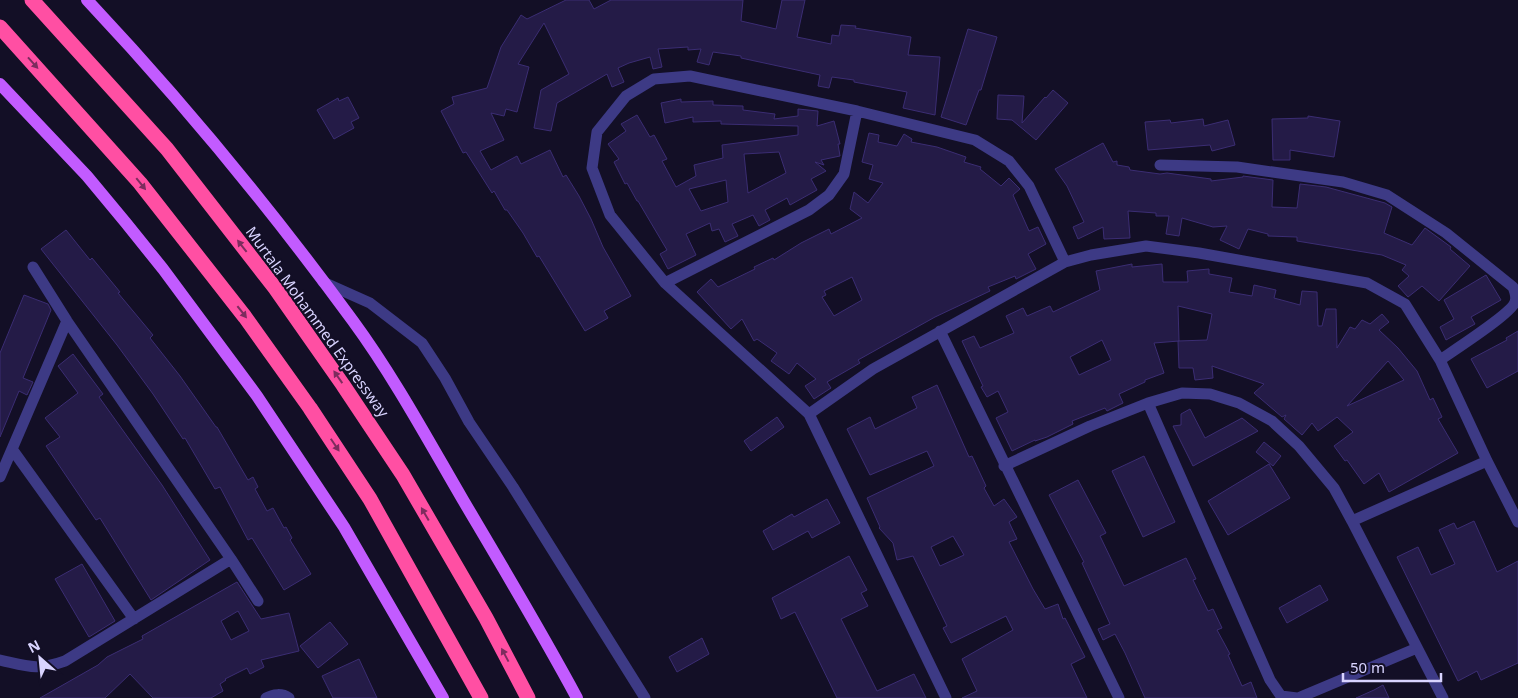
<svg xmlns="http://www.w3.org/2000/svg" width="1518" height="698" font-family="'Noto Sans',sans-serif">
  <style>
    .building { fill: #241b47; stroke: #3b2d73; fill-rule: evenodd }
    .lines { fill: none; stroke-linecap: round; stroke-linejoin: round }
    .street { stroke: #3d3a85; stroke-width: 11 }
    .primary { stroke: #c25bff; stroke-width: 12 }
    .highway { stroke: #ff4fa3; stroke-width: 15 }
    .oneway { fill: #7d2c5e }
    .labels { text-anchor: middle; stroke-width: 4; stroke-linejoin: round; paint-order: stroke }
    .street-label { font-size: 15px; fill: #d9d4ff; stroke: #130f26 }
  </style>
  <rect width="100%" height="100%" fill="#130f26"/>
  <!-- building -->
  <path class="building" d="M566,0H589L594,9L611,0H743L741,21L776,29L782,0H805L797,37L831,44L832,35L839,36L841,25L856,26L855,28L911,37L908,55L940,57L935,115L903,108L907,92L854,82V80L832,77L829,88L818,86L820,75L741,58V56L713,52L709,65L697,62L701,49L688,50V47L658,49L662,67L653,69L650,57L629,63L618,68L624,82L612,87L607,74L557,103L551,131L534,128L541,90L569,74L544,23L518,64L529,67L517,112L506,109L504,116L491,113L504,140L480,151L491,170L517,156L521,164L550,150L563,177L566,175L579,196L591,219L603,247L631,296L604,311L608,318L585,331L539,256L537,257L523,233L507,210H505L494,191L492,193L466,152L463,153L441,111L454,104L452,97L487,88L501,47L521,15L527,19Z
    M968,29L997,37L981,90H979L966,125L941,117Z
    M1053,90L1068,103L1036,140L1012,120L997,119L998,95L1024,96L1022,123L1045,97L1046,98Z
    M348,97L359,118L351,122L354,128L334,139L317,110L338,98L339,101Z
    M681,99V102L713,101V105L743,106V110L775,114L774,119L798,116V109L818,111L817,126L834,121L840,144H838L840,156L821,160L824,165L815,162L826,171L811,179L817,190L790,205L787,198L765,210L770,220L759,226L753,215L732,224L738,236L725,242L719,229L712,231L710,223L686,234L696,255L668,269L660,254L667,250L638,201H637L627,183L625,184L614,162L619,159L608,144L626,131L621,124L637,115L650,137L654,135L667,159L662,161L676,187L696,176L694,165L723,158L722,145L798,135V126L721,124V121L693,122V117L665,123L661,103ZM779,152L786,173L748,193L744,154ZM726,180L728,202L701,211L689,189Z
    M1308,116L1340,121L1334,157L1290,150V160H1273L1272,119L1308,118Z
    M1203,119L1204,126L1228,120L1235,145L1212,151L1210,145L1148,150L1145,122L1170,120L1171,123Z
    M869,133L879,135L878,142L897,146L904,134L912,139L911,142L937,147L966,157L964,162L981,167L980,169L1001,186L1009,178L1020,189L1013,195L1029,231L1038,227L1046,244L1028,254L1036,269L1016,279L1015,276L988,287L990,291L935,317L858,360L860,363L827,382L831,388L814,399L805,386L816,379L797,363L789,374L771,361L777,353L757,339L754,341L742,319L731,329L697,292L711,279L718,287L755,269L754,267L773,258L774,260L801,243L829,229L831,234L862,218L850,209L854,192L868,203L883,183L869,179L873,165L862,162ZM852,277L862,300L834,316L822,297L826,295L824,291Z
    M1103,143L1113,162L1117,161V165L1129,167L1130,170L1160,174L1167,173L1211,179V181L1243,177V176L1273,180L1272,207L1297,208L1300,184L1326,187L1385,203L1392,207L1384,233L1412,245L1425,228L1451,247L1450,249L1470,266L1439,301L1422,286L1408,297L1398,286L1409,276L1402,270L1406,265L1382,255L1297,241V237L1268,236V234L1248,229L1239,249L1220,240L1227,226L1213,227L1182,218L1179,236L1166,234L1169,216H1156V213L1128,211L1130,238L1104,239L1103,227L1078,239L1073,227L1084,222L1067,186L1055,169Z
    M66,230L90,260L92,258L120,292L118,293L153,335L150,338L180,376L216,427H217L248,480L253,477L258,487L255,489L267,511L273,508L284,528L286,527L292,538L290,540L311,574L284,590L252,538L248,540L220,487L215,489L185,438L183,439L153,394L117,345L41,249Z
    M1132,264V267L1162,264L1163,282H1188L1187,271L1209,269V274L1232,278L1229,292L1252,296L1254,285L1276,290L1274,298L1300,305L1302,291L1317,292L1318,326H1322L1326,309H1336L1337,348L1350,327L1355,329L1362,320L1370,324L1382,314L1389,322L1379,330L1398,348L1417,371L1430,400L1433,398L1442,417L1438,419L1458,453L1389,492L1379,473L1364,484L1347,460L1345,461L1334,446L1353,432L1337,417L1318,431L1312,423L1302,435L1284,419L1286,415L1282,417L1254,393L1264,384L1212,366L1213,378L1195,380L1193,368H1179L1178,341L1207,340L1212,314L1178,306L1179,341L1154,343L1164,373L1145,380V382L1119,394L1123,403L1107,411L1105,408L1072,421L1073,424L1047,437L1035,441V440L1012,451L996,418L1008,412L998,391L987,397L981,387L983,386L962,341L974,336L980,348L1014,333L1006,316L1023,308L1027,316L1050,306L1053,312L1100,290L1096,271ZM1102,340L1111,360L1079,375L1070,357ZM1388,361L1404,380L1347,406Z
    M1486,275L1501,300L1471,317L1475,324L1446,340L1440,327L1454,319L1444,300Z
    M24,295L48,304L51,310L23,378L33,382L27,395L19,391L0,437V353Z
    M1518,331V371L1487,388L1471,359L1507,340L1506,338Z
    M73,354L103,394L99,397L162,485L210,560L151,600L100,518L96,520L46,446L60,437L45,418L78,393L58,366Z
    M937,385L969,457L972,456L986,486L984,488L994,506L1004,499L1017,517L1009,522L1017,539L1009,542L1033,589L1045,609L1058,604L1063,619L1065,618L1085,657L1071,664L1087,698H962L977,691L962,659L1013,630L1006,616L951,643L943,628L947,626L913,556L897,560L893,543L879,528L880,527L867,498L934,466L927,451L870,475L847,429L870,417L875,429L917,408L912,397ZM953,536L964,555L940,566L931,547Z
    M1190,409L1205,438L1242,418L1258,431L1193,466L1173,426L1181,425V414Z
    M777,417L784,427L751,451L744,441Z
    M1264,442L1281,456L1273,466L1256,452Z
    M1144,456L1175,522L1143,537L1112,471Z
    M1269,464L1290,498L1228,535L1208,501Z
    M1078,480L1106,533L1100,536L1124,586L1186,558L1196,579L1193,580L1208,611L1213,609L1222,628L1217,630L1230,654L1228,655L1242,686L1251,682L1257,698H1145L1125,653L1115,634L1103,640L1098,629L1110,624L1082,563L1084,562L1049,495Z
    M827,499L840,523L812,538L808,531L773,550L763,531L792,514L794,517Z
    M1474,521L1497,572L1518,561V663L1481,680L1477,671L1458,681L1397,557L1418,547L1431,575L1455,564L1439,530L1454,523L1457,529Z
    M849,556L867,590L861,593L868,606L841,619L877,691L914,674L926,698H837L795,612L781,619L772,598Z
    M82,564L115,621L89,637L55,579Z
    M237,582L261,619L289,613L299,651L261,660L264,667L250,674L247,668L225,679L226,680L220,684L223,691L211,698H153L130,674L105,698H40L98,665L107,657L143,639L142,636ZM238,611L249,631L231,640L221,621Z
    M1320,585L1328,600L1287,623L1279,608Z
    M330,622L348,644L318,668L300,646Z
    M702,638L709,654L677,672L669,657Z
    M359,659L377,698H333L322,676Z
    M1383,685L1389,698H1356L1374,690Z"/>
  <g class="lines">
    <!-- street -->
    <path class="street" d="M1160,165L1237,167L1343,182L1387,195L1446,233L1513,287C1515,292 1517,297 1515,302C1512,313 1453,351 1440,360
      M33,267L67,321L231,559
      M323,282L370,303L422,343L445,378L469,422L513,487L645,698
      M665,283L809,210L829,195L844,174L857,111
      M940,331L1119,698
      M1148,403L1270,680L1281,696L1297,698
      M809,414L873,369L1065,262L1091,255L1146,246L1199,253L1367,283L1405,304L1440,360L1487,461L1518,522
      M12,449L134,619
      M1004,466L1090,426L1148,403L1182,393L1210,394L1239,403L1272,421L1299,446L1334,488L1352,521L1443,698
      M0,477L67,321
      M1352,521L1487,461
      M0,660C27,666 37,671 65,661L231,559L258,601
      M266,698C273,694 282,693 289,698
      M946,698L809,414L665,283L610,215L592,168L597,132L626,96L654,79L690,76L857,111L975,140L1009,161L1029,186L1065,262
      M1298,698L1417,648"/>
    <!-- primary -->
    <path class="primary" d="M87,0C182,101 271,209 353,321C394,377 428,440 463,500C502,566 541,631 577,698
      M0,84L87,176L126,223L163,269L257,396L344,527L443,698"/>
    <!-- highway -->
    <path class="highway" d="M32,0L167,149L275,288L343,385L403,475L486,618L528,698
      M0,27L140,183L245,317L310,408L370,499L481,698"/>
  </g>
  <!-- one-way arrows -->
  <defs><path id="oneway-solid" d="M-6-.8H1V-3.2L6.5 0L1 3.2V.8H-6Z" transform="scale(1.25)"/></defs>
  <g class="oneway">
    <use href="#oneway-solid" transform="translate(33 63) rotate(48)"/>
    <use href="#oneway-solid" transform="translate(141 184) rotate(51)"/>
    <use href="#oneway-solid" transform="translate(242 246) rotate(-128)"/>
    <use href="#oneway-solid" transform="translate(242 312) rotate(52)"/>
    <use href="#oneway-solid" transform="translate(338 377) rotate(-125)"/>
    <use href="#oneway-solid" transform="translate(335 445) rotate(56)"/>
    <use href="#oneway-solid" transform="translate(425 514) rotate(-120)"/>
    <use href="#oneway-solid" transform="translate(505 655) rotate(-118)"/>
  </g>
  <g class="labels">
    <!-- street labels -->
    <g class="street-label">
      <text transform="translate(317 322) rotate(54)" y="5">Murtala Mohammed Expressway</text>
    </g>
  </g>
  <!-- north arrow -->
  <g transform="translate(40 658) rotate(333)" stroke="#130f26" stroke-width="4" paint-order="stroke">
  <path d="M0-4L9 19L0 12L-9 19Z" fill="#d9d4ff"/>
  <text y="-8" font-size="14" font-weight="bold" text-anchor="middle" fill="#d9d4ff">N</text>
  </g>
  <!-- scale -->
  <path d="M1343 673v8h98v-8" fill="none" stroke="#d9d4ff" stroke-width="2.5"/>
  <text x="1350" y="673" font-size="15" fill="#d9d4ff" stroke="#130f26" stroke-width="4" paint-order="stroke">50 m</text>
</svg>
